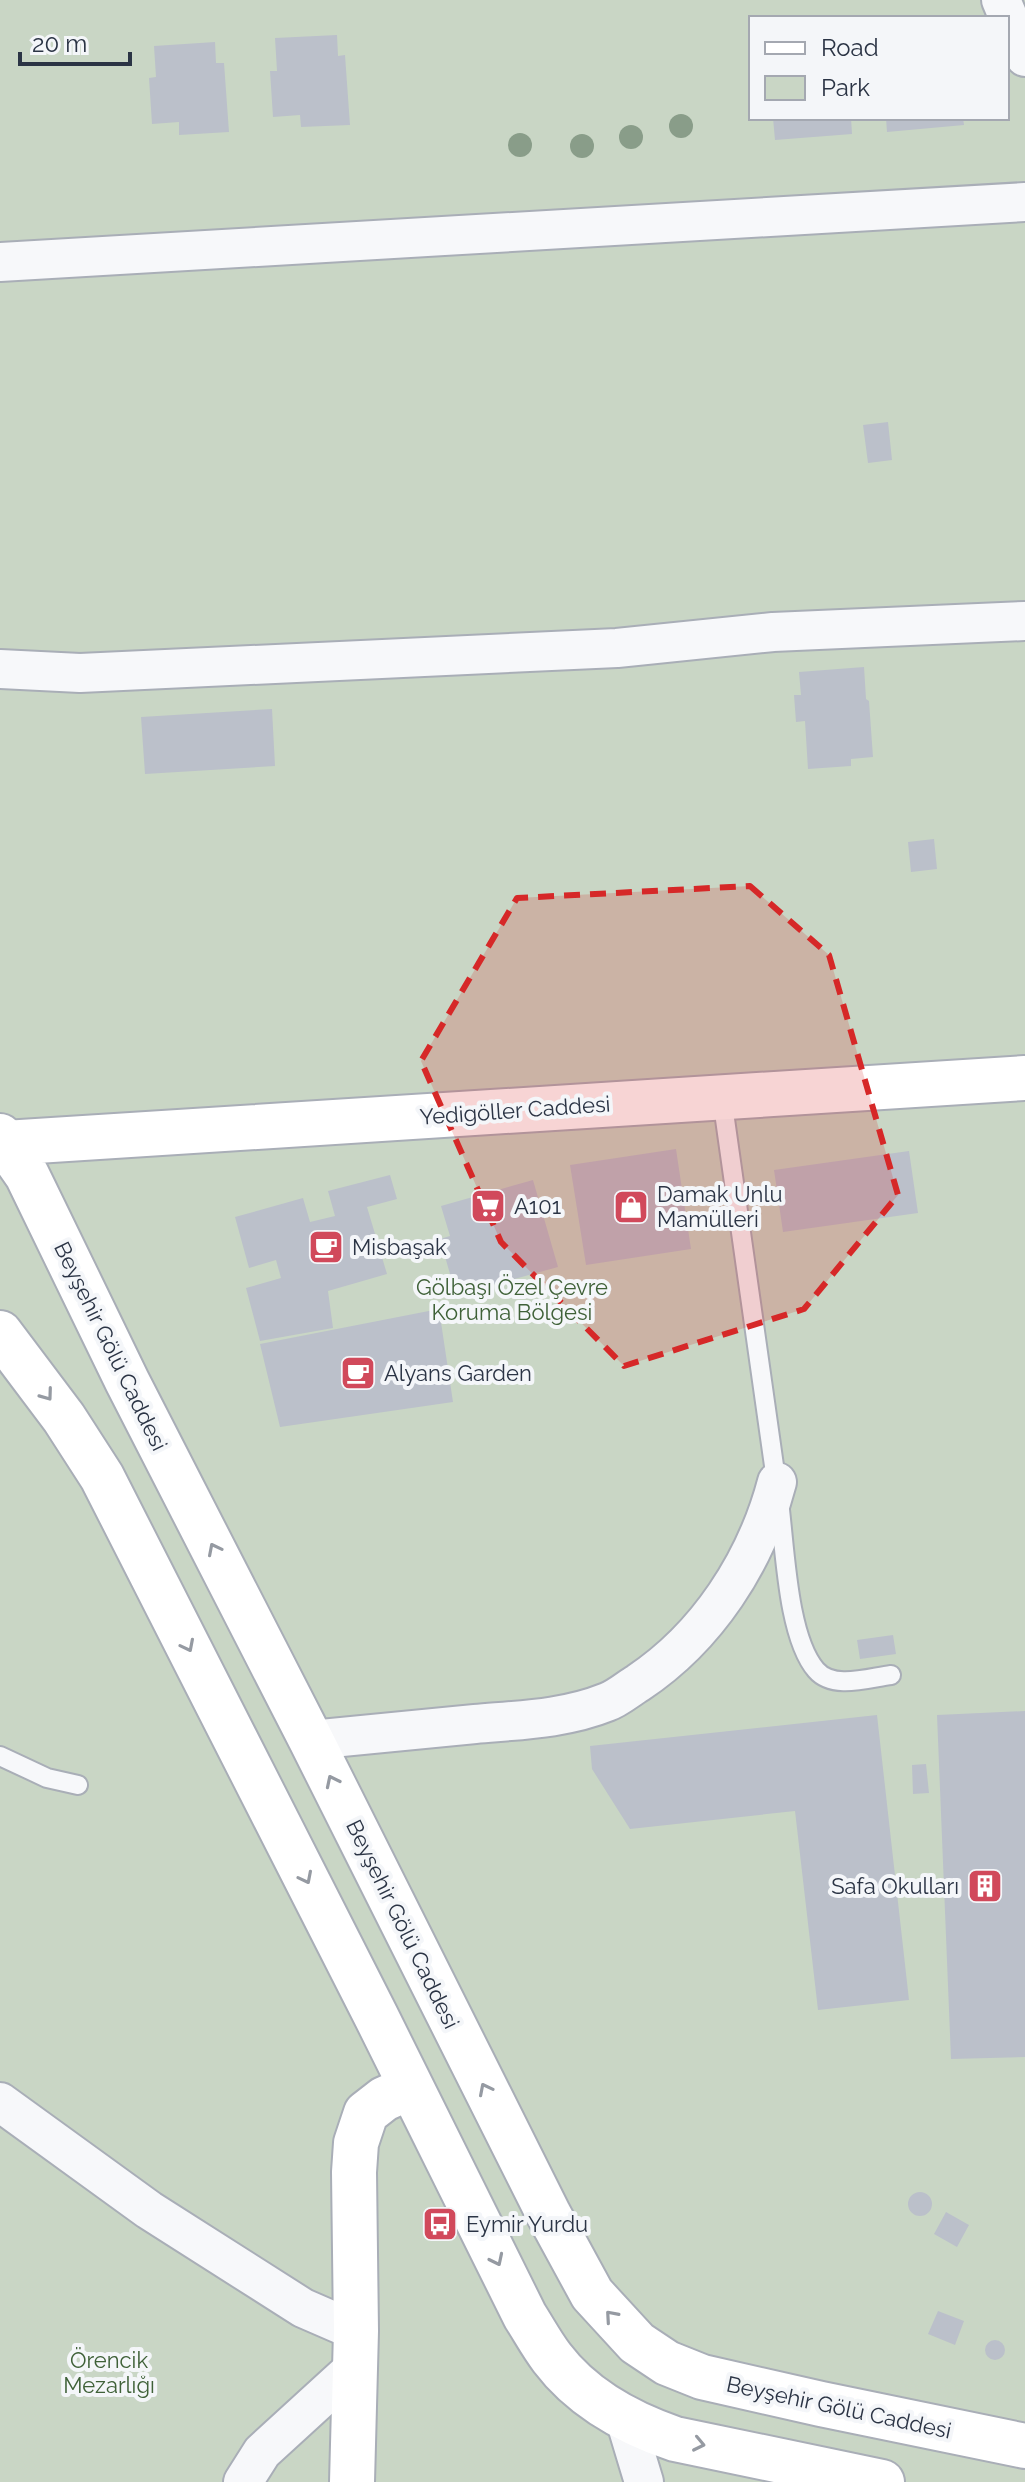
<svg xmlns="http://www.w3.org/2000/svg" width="1025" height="2482" font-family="Raleway,sans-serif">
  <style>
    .green { fill: #c9d6c5; fill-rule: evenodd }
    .building { fill: #bbc0ca }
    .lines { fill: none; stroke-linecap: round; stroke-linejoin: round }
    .lane-casing { stroke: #a9aeb7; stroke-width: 22 }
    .street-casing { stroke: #a9aeb7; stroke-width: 42 }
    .secondary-casing { stroke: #a9aeb7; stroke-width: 48 }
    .lane { stroke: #f7f8fa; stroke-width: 18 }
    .street { stroke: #f7f8fa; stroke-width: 38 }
    .secondary { stroke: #fff; stroke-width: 44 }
    .tree { fill: #899d89 }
    .oneway { stroke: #959aa2 }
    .marked { fill: #d62828; fill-opacity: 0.2; stroke: #d62828; stroke-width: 6; stroke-dasharray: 16 10; stroke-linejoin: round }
    .labels { text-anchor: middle; stroke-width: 8; stroke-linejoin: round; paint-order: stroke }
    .street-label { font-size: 22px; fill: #2b3445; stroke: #f4f6f9 }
    .poi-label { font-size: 22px; fill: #2b3445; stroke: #f4f6f9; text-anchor: start }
    .park-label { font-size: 22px; fill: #3f6138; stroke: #f4f6f9 }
  </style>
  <rect width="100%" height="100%" fill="#e4e7ec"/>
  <!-- green -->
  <path class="green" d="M0,0H1025V2482H0ZM751,18H1007V118H751Z"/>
  <!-- building -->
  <path class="building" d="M337,35L338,56L345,55L350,125L301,127L300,115L273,117L270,71H277L275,38Z
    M215,42L216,63H224L229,132L179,135V122L152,124L149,78L156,77L154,46Z
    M773,118H851L852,134L775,140Z
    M886,118H963L964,125L887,132Z
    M888,422L892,460L868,463L863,425Z
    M864,667L866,699L869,701L873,757L851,759V766L808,769L805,721L796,722L794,695H801L799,672Z
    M272,709L275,766L145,774L141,717Z
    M934,839L937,869L911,872L908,842Z
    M676,1149L691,1249L586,1265L570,1165Z
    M909,1151L918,1213L783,1232L774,1170Z
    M390,1175L397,1199L367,1207L387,1274L328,1291L333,1328L260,1341L246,1288L281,1278L276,1260L249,1268L235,1217L303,1198L310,1222L335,1216L328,1191Z
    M533,1180L558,1267L456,1295L440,1239L450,1236L441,1206Z
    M439,1309L453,1402L280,1427L260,1344Z
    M893,1635L896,1654L860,1659L857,1640Z
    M1025,1711V2057L951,2059L937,1715Z
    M877,1715L909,2000L818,2010L795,1811L630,1829L592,1769L590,1746Z
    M926,1764L929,1793L913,1794L912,1765Z
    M908 2204a12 12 0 1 1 24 0a12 12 0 1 1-24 0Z
    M946,2212L969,2225L957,2247L934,2234Z
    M938,2311L964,2321L955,2345L928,2334Z
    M985 2350a10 10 0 1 1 20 0a10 10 0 1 1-20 0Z"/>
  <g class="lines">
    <!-- lane casing -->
    <g class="lane-casing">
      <path id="lane" d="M722,1098C741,1230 759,1362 778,1494C785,1540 786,1635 816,1670C833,1690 868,1678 891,1675
        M0,1756L47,1778L78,1785"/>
    </g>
    <!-- street casing -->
    <g class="street-casing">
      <path id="street" d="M1001,0L1025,57
        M0,262L1025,202
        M0,669L80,673L617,648L773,632L1025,621
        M311,1740C366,1735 420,1729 475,1724C520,1720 565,1719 607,1702C618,1698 628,1689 638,1683C707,1637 756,1562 777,1482
        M0,2102L149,2210L303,2308L356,2331
        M625,2419L644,2482
        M243,2482L262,2452L355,2367"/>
    </g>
    <!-- secondary casing -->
    <g class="secondary-casing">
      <path id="secondary" d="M0,1136L27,1175L127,1381L311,1740L549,2215L592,2294L637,2343L667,2363L702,2377L821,2404L1025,2446
        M0,1149L5,1143L1025,1078
        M0,1333L64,1418L102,1477L376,2016L525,2316C534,2330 542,2345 552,2358C583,2399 628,2423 675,2439L882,2482
        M352,2482L356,2331L354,2172L356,2143L366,2113L384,2099L411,2087"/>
    </g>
    <!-- lane -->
    <use href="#lane" class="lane"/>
    <!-- street -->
    <use href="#street" class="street"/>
    <!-- secondary -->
    <use href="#secondary" class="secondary"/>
  </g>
  <!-- trees -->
  <g class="tree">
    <circle cx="681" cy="126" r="12"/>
    <circle cx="631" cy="137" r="12"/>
    <circle cx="520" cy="145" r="12"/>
    <circle cx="582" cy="146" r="12"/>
  </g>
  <!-- one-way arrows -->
  <defs><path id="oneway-chevron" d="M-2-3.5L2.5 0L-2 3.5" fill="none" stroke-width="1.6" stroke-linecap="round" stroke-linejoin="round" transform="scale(2)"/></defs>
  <g class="oneway">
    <use href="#oneway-chevron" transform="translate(47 1395) rotate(54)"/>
    <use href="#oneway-chevron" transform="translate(214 1549) rotate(-117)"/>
    <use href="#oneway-chevron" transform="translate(188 1646) rotate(63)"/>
    <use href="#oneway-chevron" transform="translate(332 1781) rotate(-116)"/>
    <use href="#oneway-chevron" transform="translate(306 1878) rotate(63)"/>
    <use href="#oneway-chevron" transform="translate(485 2089) rotate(-117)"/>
    <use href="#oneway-chevron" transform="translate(497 2260) rotate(64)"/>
    <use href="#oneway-chevron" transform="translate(611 2316) rotate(-131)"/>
    <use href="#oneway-chevron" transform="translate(699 2444) rotate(12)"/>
  </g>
  <!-- marked area -->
  <path class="marked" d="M750,886L829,955L898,1195L804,1309L624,1366L501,1242L421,1061L517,898Z"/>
  <!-- icons -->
  <defs>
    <g id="supermarket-square" transform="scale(1.8)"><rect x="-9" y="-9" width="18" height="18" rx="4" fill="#d1495b" stroke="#f4f6f9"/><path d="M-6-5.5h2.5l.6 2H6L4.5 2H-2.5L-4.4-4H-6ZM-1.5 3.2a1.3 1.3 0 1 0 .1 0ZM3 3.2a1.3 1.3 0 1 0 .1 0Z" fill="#fff"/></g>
    <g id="shop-square" transform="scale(1.8)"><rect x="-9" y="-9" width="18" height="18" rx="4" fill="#d1495b" stroke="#f4f6f9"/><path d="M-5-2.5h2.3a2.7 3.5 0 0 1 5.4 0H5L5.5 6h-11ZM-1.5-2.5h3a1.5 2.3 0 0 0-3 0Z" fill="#fff"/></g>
    <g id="cafe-square" transform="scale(1.8)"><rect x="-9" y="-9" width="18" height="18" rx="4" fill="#d1495b" stroke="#f4f6f9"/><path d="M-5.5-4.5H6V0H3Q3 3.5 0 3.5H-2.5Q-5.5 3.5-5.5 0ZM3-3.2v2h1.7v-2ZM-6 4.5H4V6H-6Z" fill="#fff"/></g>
    <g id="building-square" transform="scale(1.8)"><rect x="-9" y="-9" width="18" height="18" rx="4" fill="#d1495b" stroke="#f4f6f9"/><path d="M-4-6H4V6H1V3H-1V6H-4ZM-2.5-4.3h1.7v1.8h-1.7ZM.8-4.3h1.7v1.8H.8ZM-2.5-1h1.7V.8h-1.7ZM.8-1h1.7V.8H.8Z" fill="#fff"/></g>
    <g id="bus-square" transform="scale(1.8)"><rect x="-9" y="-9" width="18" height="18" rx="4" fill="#d1495b" stroke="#f4f6f9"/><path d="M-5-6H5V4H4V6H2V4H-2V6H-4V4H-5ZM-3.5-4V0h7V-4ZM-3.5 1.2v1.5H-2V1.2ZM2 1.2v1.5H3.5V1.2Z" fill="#fff"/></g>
  </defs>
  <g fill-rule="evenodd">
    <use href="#supermarket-square" x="488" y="1206"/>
    <use href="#shop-square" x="631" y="1207"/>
    <use href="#cafe-square" x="326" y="1247"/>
    <use href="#cafe-square" x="358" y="1373"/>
    <use href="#building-square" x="985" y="1886"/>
    <use href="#bus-square" x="440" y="2224"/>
  </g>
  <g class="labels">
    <!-- street labels -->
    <g class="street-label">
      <text transform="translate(515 1110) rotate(-4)" y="8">Yedigöller Caddesi</text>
      <text transform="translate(111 1346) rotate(64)" y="8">Beyşehir Gölü Caddesi</text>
      <text transform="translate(403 1924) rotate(64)" y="8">Beyşehir Gölü Caddesi</text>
      <text transform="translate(839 2407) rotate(12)" y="8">Beyşehir Gölü Caddesi</text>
    </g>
    <!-- poi labels -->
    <g class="poi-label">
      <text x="657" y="1202">Damak Unlu<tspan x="657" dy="25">Mamülleri</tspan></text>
      <text x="514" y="1214">A101</text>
      <text x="352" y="1255">Misbaşak</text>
      <text x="384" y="1381">Alyans Garden</text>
      <text x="959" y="1894" text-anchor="end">Safa Okulları</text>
      <text x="466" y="2232">Eymir Yurdu</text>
    </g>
    <!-- park labels -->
    <g class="park-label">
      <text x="512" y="1295">Gölbaşı Özel Çevre<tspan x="512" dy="25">Koruma Bölgesi</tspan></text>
      <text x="109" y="2368">Örencik<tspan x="109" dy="25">Mezarlığı</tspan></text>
    </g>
  </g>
  <!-- legend -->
  <rect x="749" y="16" width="260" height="104" fill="#f4f6f9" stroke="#a4a8b1" stroke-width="2"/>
  <rect x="765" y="42" width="40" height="12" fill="#ffffff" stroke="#a4a8b1" stroke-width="2"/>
  <text x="821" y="56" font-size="24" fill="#2b3445">Road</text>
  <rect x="765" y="76" width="40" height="24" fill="#c9d6c5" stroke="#a4a8b1" stroke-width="2"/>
  <text x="821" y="96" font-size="24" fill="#2b3445">Park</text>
  <!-- scale -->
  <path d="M20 52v12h110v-12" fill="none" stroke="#2b3445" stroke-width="4"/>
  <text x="32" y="52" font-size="24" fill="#2b3445" stroke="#f4f6f9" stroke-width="6" paint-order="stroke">20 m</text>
</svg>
